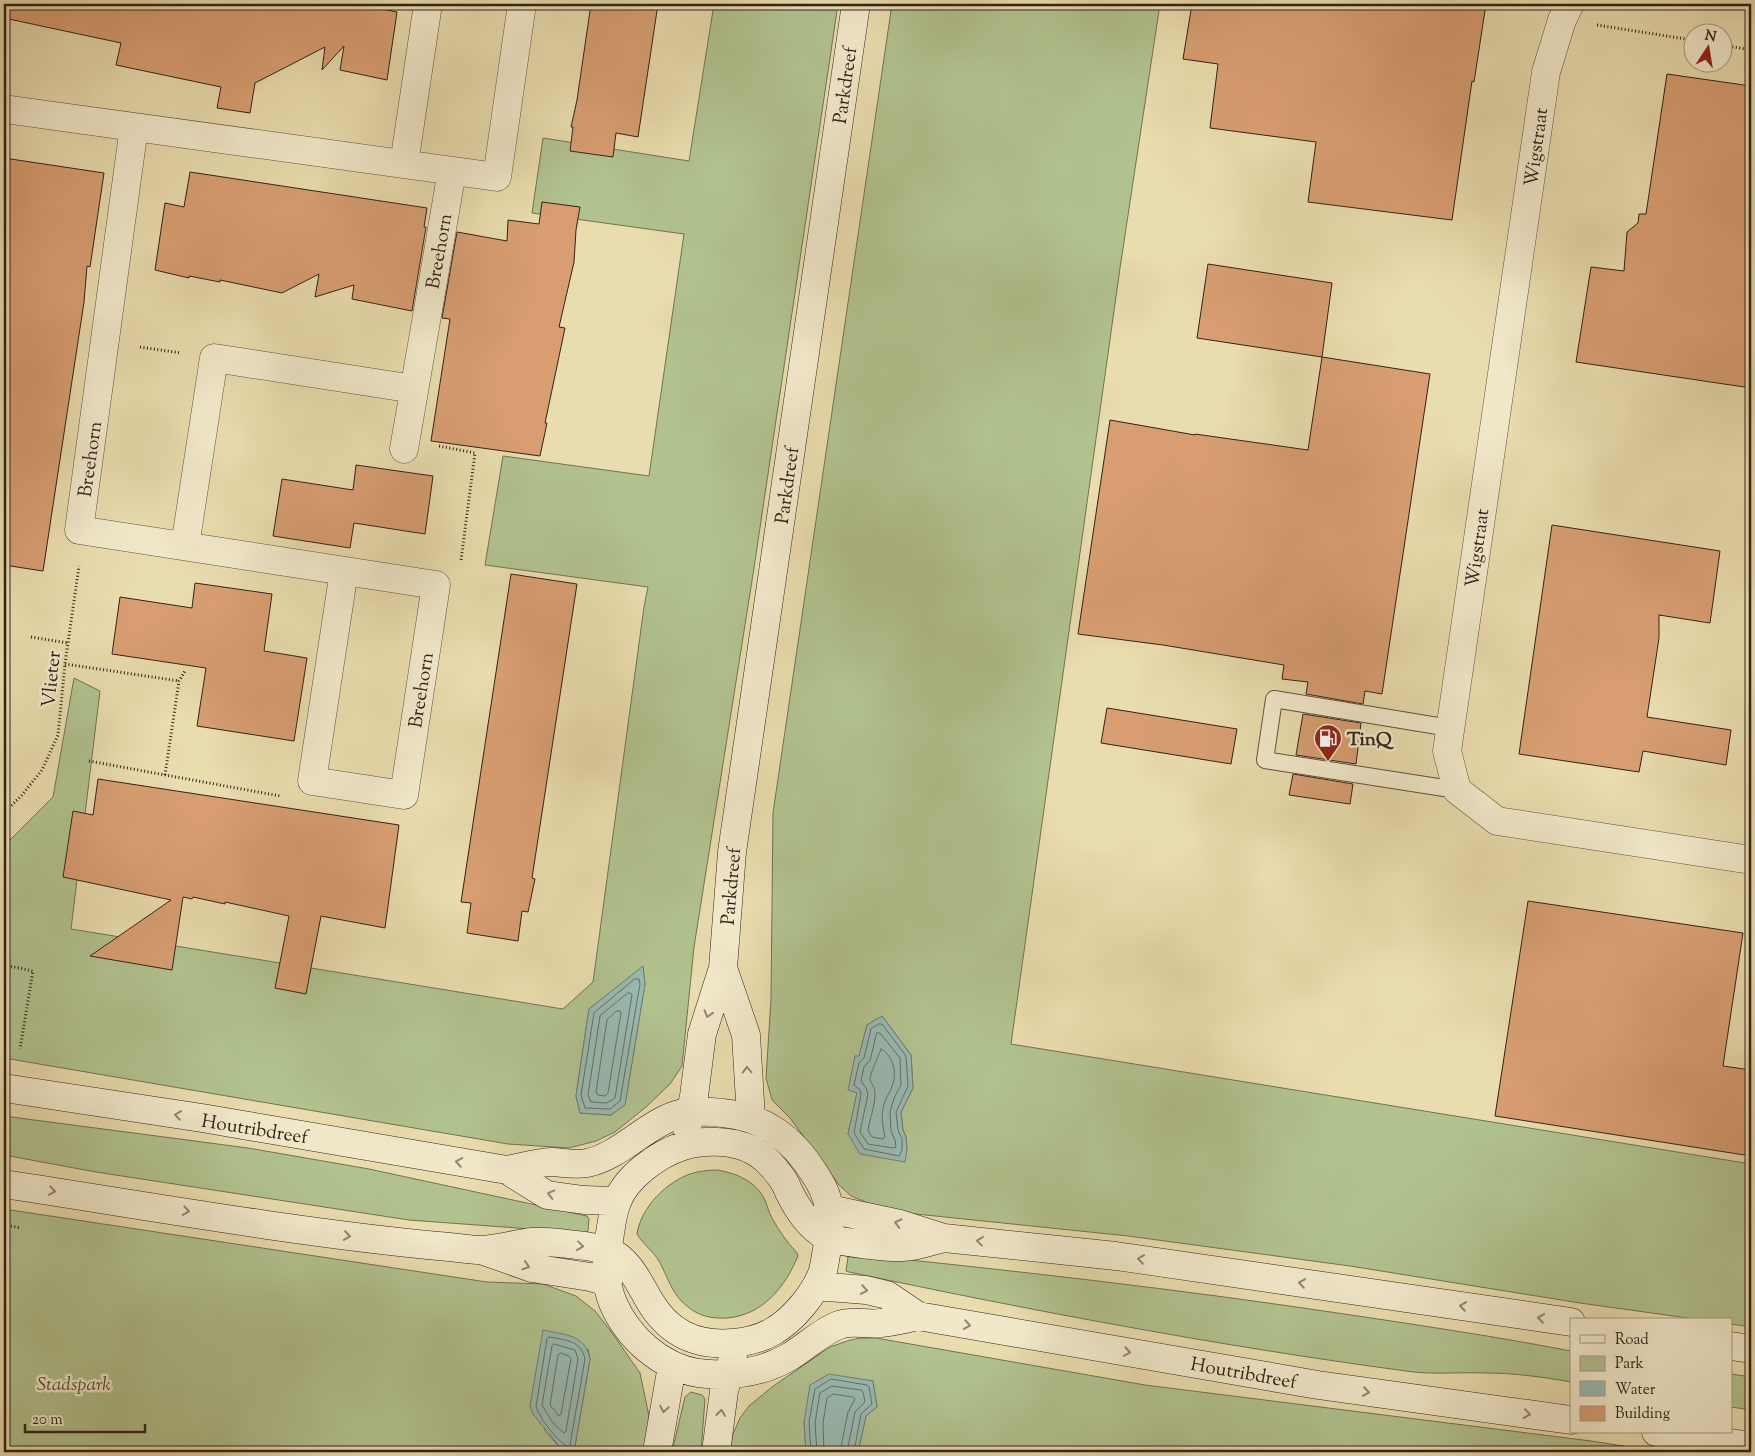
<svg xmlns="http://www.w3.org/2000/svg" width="1755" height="1456" font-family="'Sorts Mill Goudy',serif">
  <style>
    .green { fill: #b1c28f; stroke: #727254; fill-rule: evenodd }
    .water { fill: #99bab2; stroke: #707d75 }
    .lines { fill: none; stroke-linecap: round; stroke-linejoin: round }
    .shore { stroke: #666e66; stroke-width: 1 }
    .building { fill: #d89e72; stroke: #32221a }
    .lane-casing { stroke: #60503f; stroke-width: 18 }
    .street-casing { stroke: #60503f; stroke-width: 29 }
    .secondary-casing { stroke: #32221a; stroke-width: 29 }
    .path { stroke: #32221a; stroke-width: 3; stroke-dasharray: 1 2.5; stroke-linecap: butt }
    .lane { stroke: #f1e8ca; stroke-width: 16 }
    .street { stroke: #f1e8ca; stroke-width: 28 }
    .secondary { stroke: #f1e8ca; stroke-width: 28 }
    .oneway { stroke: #928572 }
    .labels { text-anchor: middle; stroke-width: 5; stroke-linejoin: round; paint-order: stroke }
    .street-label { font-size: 19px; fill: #32221a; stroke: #f1e8ca }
    .poi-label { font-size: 19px; font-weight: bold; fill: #32221a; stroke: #f1e8ca; text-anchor: start }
    .park-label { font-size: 19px; font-style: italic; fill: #524a37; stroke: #f1e8ca }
  </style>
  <rect width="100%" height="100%" fill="#e9dcae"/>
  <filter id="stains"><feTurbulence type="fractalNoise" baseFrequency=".004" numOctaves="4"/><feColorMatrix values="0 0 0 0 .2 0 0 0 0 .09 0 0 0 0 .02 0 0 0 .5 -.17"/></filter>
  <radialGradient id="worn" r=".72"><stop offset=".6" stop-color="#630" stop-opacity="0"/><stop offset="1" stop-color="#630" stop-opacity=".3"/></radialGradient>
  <!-- green -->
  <path class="green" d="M714,4H838L754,568L694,947L682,1066L670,1084L646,1107L615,1132L596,1141L569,1148L508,1144L4,1058V846L53,797L74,678L100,691L71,929L563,1009L593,982L644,607L648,587L485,565L503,456L649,476L684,234L532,213L543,138L689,161ZM643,967L645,984L625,1104L611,1115L580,1113L576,1096L589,1009Z
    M892,4H1160L1120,268L1011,1044L1751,1164V1327L1731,1324V1320H1702L1580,1303L1350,1266L1128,1236L887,1211L851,1196L839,1185L790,1118L772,1100L766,1078L771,999L773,813ZM882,1016L911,1055L913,1088L901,1112L903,1130L906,1137L907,1150L848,1134L857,1093L855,1056L859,1057L867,1025Z
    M4,1116L248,1148L369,1169L587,1216L589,1219L588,1231L585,1233L409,1220L96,1172L4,1155Z
    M717,1170C736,1173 756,1181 765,1200C767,1206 769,1212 772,1218C779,1231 787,1242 797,1253L798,1256C785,1287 763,1315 727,1318C712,1319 698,1316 687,1306C672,1295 668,1277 659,1261C653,1251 642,1243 637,1234C641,1207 667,1181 693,1173C701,1171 709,1170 717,1170Z
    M4,1209L487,1282L543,1284L576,1296L595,1311L610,1330L640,1373L649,1416L644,1452H574L590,1359L588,1349L544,1430L564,1452H4Z
    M852,1254C1019,1271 1185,1290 1351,1315C1425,1326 1498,1337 1571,1351V1382C1543,1377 1514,1373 1485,1373C1459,1372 1432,1375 1406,1371C1219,1346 1034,1311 849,1272L846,1271L848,1257Z
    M860,1338H876L1145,1385L1591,1441L1663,1452H858L866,1416L877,1407L873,1381L804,1422L806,1452H729L733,1434L740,1418L749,1406L772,1387L830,1347L847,1341Z
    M1731,1374L1751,1377V1410L1731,1407Z
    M691,1392L702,1395L705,1399L701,1452H672L685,1397Z"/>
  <!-- water -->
  <path class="water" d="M643,966L645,984L625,1105L611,1115L580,1113L576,1096L589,1009Z
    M882,1016L911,1055L913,1088L901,1112L903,1130L906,1137L907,1150L905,1162L860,1154L848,1134L857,1093L848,1090L855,1056H859L867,1025Z
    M543,1330C565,1335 585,1334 590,1359L574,1452H564L533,1414L530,1406Z
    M829,1374L873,1381L877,1407L866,1416L858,1452H806L804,1422L810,1385Z"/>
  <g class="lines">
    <!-- shore -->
    <path class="shore" d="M635,979H639L640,984L620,1101L610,1109L585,1108L581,1095L594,1013Z
      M628,993H630L632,995L615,1098L607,1103L591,1102L588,1095L600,1016Z
      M617,1011H620L621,1013L608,1093L605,1096L598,1095L596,1092L607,1020Z
      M879,1024H882L906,1056L908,1086L896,1112L898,1130L902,1139V1150L899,1156L864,1149L854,1133L861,1094L860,1090L854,1085L859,1063L864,1058L871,1029Z
      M877,1033H880L900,1058L901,1085L894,1098L890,1112L891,1131L895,1140L896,1147L893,1148L868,1144L860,1132L868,1094L866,1088L861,1081L864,1067L870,1060Z
      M881,1049C892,1054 897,1072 893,1083C891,1092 884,1099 883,1109C881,1118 883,1128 885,1136L883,1139L872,1137L868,1130C870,1118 875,1106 875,1094C875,1087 871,1084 870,1079C869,1077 880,1052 881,1049Z
      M549,1337C565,1340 581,1340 585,1359L570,1445L568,1447C557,1441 539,1418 536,1406L547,1339Z
      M554,1344L575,1350L578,1359L566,1431L564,1433L553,1423L542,1405L552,1346Z
      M561,1353L569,1356L571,1359L561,1414L559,1416L550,1405L558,1355Z
      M811,1452L809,1422L815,1389L831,1379L867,1385L869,1387L872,1404L861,1414L854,1452
      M817,1452L815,1423L820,1393L832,1386L861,1390L863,1392L865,1402L855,1412L847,1452
      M824,1452L823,1423L827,1398L833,1394L853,1397L855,1399L848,1412L840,1452"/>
  </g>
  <!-- building -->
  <path class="building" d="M4,4H348L363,7V5L397,12L387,80L340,70L344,46L322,70L325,47L255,83L250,113L217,108L221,87L116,65L121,43L4,18Z
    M591,4H658L638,137L616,133L613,157L570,151L573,127H571L577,100Z
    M1192,4H1486L1474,82L1472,81L1452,220L1308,202L1316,142L1210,128L1218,64L1183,59Z
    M1667,74L1751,86V388L1576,362L1591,267L1624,271L1627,232L1638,223L1639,214H1646Z
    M4,158L104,173L90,267L87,266L84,302L43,571L4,565Z
    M190,172L427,208L424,227H426L412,311L352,299L354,285L315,297L319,274L282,293L220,280V282L189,276V278L155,270L165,203L184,207Z
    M542,202L580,207L576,230L574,262L559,327L565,328L545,423H547L540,456L431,441L450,319L442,318L457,232L507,241L508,220L539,224Z
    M1208,264L1332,283L1322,357L1197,338Z
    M1322,357L1430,374L1382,694L1365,691L1363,704L1306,694L1308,682L1282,679L1284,665L1163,645L1078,634L1110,420L1195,435V434L1308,450Z
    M356,465L433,476L425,534L354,523L350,548L273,536L282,479L353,490Z
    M1552,525L1720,551L1710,623L1659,615V638L1647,717L1731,730L1726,765L1643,751L1639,772L1519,754Z
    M511,574L577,584L532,878L535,879L528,912L522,911L518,941L467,933L471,903L461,902Z
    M195,583L272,594L264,651L307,658L294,741L197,726L206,668L112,654L120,597L192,608Z
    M1107,708L1237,729L1231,764L1101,743Z
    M1303,714L1361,723L1356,764L1296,755Z
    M1293,774L1353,784L1350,804L1289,795Z
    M98,779L399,825L385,928L321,916L306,994L275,988L289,916L225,902V904L193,897L192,899L183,897L172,970L90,956L171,900L63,877L73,811L93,815Z
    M1528,901L1743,933L1723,1066L1751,1070V1156L1495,1116Z"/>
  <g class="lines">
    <!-- lane casing -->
    <g class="lane-casing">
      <path id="lane" d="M1450,728L1274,699L1265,760L1457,790"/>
    </g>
    <!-- street casing -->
    <g class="street-casing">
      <path id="street" d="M1570,4L1562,20L1546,72L1447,751L1457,790L1497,821L1751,860
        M4,109L497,177L522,4
        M134,127L79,530C198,549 317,567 436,585L404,795L312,781L344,571
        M404,164L428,4
        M404,449L452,171
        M185,546L214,358L414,389"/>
    </g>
    <!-- secondary casing -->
    <g class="secondary-casing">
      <path id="secondary" d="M723,968L746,1035L751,1118
        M4,1088L202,1118L507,1170C522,1167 538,1162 553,1162C565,1163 575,1165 587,1163C620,1156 644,1126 676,1115C690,1110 708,1111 723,1113C764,1117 792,1138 814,1173C822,1185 828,1196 829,1210C830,1221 829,1234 828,1244C826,1253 825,1262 823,1271C815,1294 793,1320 772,1332C761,1338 746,1342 733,1343C695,1346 668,1333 649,1300C638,1281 628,1258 606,1250C593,1246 545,1241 532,1242C514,1244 496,1250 478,1250C465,1249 451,1247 438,1246C293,1232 148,1206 4,1184
        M687,1128L694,1096L702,1034L723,968L732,852L856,4
        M507,1170L547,1195L584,1200L617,1201
        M829,1209L900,1224L944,1238L1116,1256L1571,1322
        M944,1238C931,1241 916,1247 903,1247C890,1248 837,1242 827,1237C809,1227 798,1210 789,1192C787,1187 785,1182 781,1177C774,1167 762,1154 750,1149C731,1140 703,1140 683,1146C658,1154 626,1177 617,1202C612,1214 611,1228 609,1240C605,1260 605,1284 613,1303C628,1338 661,1367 698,1373C730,1377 761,1373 789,1357C806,1347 820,1332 839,1325C853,1320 866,1325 881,1323C893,1322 906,1319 918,1316L1318,1385L1571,1420
        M484,1251L532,1268L590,1277L608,1282
        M816,1286L866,1290L887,1295L918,1316
        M1731,1346L1751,1349
        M1656,1432L1751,1446
        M657,1452L672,1366
        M716,1452L724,1391L733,1358"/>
    </g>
    <!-- path -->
    <path class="path" d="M1597,25L1692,40
      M1722,45L1751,50
      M140,347L181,353
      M439,446L475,453L461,560
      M31,637L68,643
      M65,664L179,681
      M89,761L280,796
      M165,775L179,681L185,671
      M4,813L22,795L42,770L58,735L65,664L79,566
      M4,965L33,971L20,1049
      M4,1225L21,1228"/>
    <!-- lane -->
    <use href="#lane" class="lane"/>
    <!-- street -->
    <use href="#street" class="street"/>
    <!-- secondary -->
    <use href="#secondary" class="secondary"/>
  </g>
  <!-- one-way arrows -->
  <defs><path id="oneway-chevron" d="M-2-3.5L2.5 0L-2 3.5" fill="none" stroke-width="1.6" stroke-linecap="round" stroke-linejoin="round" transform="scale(1.25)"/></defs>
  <g class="oneway">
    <use href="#oneway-chevron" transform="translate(708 1014) rotate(107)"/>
    <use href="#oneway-chevron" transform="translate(747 1070) rotate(-92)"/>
    <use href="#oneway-chevron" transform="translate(178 1115) rotate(-171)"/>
    <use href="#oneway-chevron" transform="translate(459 1162) rotate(-170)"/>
    <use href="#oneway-chevron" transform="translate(52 1191) rotate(9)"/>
    <use href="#oneway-chevron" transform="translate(551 1194) rotate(-165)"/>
    <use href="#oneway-chevron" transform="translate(186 1211) rotate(9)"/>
    <use href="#oneway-chevron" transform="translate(898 1223) rotate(-166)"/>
    <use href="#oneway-chevron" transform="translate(347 1236) rotate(9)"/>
    <use href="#oneway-chevron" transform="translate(980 1241) rotate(-174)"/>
    <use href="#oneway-chevron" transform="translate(580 1246) rotate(6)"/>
    <use href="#oneway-chevron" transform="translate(1141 1259) rotate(-172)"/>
    <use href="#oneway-chevron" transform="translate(526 1266) rotate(18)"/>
    <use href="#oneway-chevron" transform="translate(1302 1283) rotate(-172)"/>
    <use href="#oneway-chevron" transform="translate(864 1290) rotate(10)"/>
    <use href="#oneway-chevron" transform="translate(1463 1306) rotate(-172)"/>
    <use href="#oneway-chevron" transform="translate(1541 1318) rotate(-172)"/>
    <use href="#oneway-chevron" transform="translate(967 1325) rotate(10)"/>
    <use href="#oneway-chevron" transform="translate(1127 1352) rotate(10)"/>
    <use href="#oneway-chevron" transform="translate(1366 1392) rotate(8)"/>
    <use href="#oneway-chevron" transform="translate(664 1409) rotate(100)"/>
    <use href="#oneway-chevron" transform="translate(721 1413) rotate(-83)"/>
    <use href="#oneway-chevron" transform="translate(1527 1414) rotate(8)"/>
  </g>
  <!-- icons -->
  <defs>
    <g id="fuel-pin" transform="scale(1.4375)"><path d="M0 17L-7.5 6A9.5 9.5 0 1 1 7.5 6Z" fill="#8f2418" stroke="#f1e8ca"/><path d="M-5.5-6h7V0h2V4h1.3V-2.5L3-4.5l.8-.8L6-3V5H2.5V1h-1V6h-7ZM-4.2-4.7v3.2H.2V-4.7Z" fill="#fff"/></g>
  </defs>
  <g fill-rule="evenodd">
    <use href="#fuel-pin" x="1328" y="738"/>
  </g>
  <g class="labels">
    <!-- street labels -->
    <g class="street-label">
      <text transform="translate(844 85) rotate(-82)" y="7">Parkdreef</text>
      <text transform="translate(1535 147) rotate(-82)" y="7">Wigstraat</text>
      <text transform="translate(438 251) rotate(-80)" y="7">Breehorn</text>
      <text transform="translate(89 459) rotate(-82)" y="7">Breehorn</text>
      <text transform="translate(786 485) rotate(-82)" y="7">Parkdreef</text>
      <text transform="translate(1476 548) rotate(-82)" y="7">Wigstraat</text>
      <text transform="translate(50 679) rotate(-84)" y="7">Vlieter</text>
      <text transform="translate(420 690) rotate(-81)" y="7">Breehorn</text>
      <text transform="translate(730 886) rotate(-85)" y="7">Parkdreef</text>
      <text transform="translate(255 1128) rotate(9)" y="7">Houtribdreef</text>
      <text transform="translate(1244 1372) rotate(10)" y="7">Houtribdreef</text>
    </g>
    <!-- poi labels -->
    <g class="poi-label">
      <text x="1347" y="745">TinQ</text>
    </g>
    <!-- park labels -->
    <g class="park-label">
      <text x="74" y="1390">Stadspark</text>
    </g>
  </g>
  <!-- margin -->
  <rect width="1755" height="1456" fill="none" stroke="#e9dcae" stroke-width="20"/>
  <rect x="5" y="5" width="1745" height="1446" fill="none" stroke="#32221a" stroke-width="2.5"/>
  <rect x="10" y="10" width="1735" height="1436" fill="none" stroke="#32221a"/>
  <!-- legend -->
  <rect x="1570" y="1318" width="162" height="115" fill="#f1e8ca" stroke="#a59984"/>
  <rect x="1580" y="1335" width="25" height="8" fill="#f1e8ca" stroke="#a59984"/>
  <text x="1615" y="1344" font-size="15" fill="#32221a">Road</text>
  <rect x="1580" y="1356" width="25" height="15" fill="#b1c28f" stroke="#a59984"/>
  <text x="1615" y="1368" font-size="15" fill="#32221a">Park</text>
  <rect x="1580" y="1381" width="25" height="15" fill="#99bab2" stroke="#a59984"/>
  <text x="1615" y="1394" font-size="15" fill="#32221a">Water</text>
  <rect x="1580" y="1406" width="25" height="15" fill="#d89e72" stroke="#a59984"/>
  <text x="1615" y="1418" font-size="15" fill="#32221a">Building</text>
  <!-- north arrow -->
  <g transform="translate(1708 48) rotate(12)"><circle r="24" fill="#f1e8ca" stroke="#a59984"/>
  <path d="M0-4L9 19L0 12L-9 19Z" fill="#8f2418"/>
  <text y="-8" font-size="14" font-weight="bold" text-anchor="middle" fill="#32221a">N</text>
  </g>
  <!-- scale -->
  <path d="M25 1424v8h120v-8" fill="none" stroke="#32221a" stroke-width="2.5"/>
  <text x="32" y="1424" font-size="15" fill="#32221a" stroke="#f1e8ca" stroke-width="4" paint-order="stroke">20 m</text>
  <rect width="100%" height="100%" filter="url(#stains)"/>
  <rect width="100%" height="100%" fill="url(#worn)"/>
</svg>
